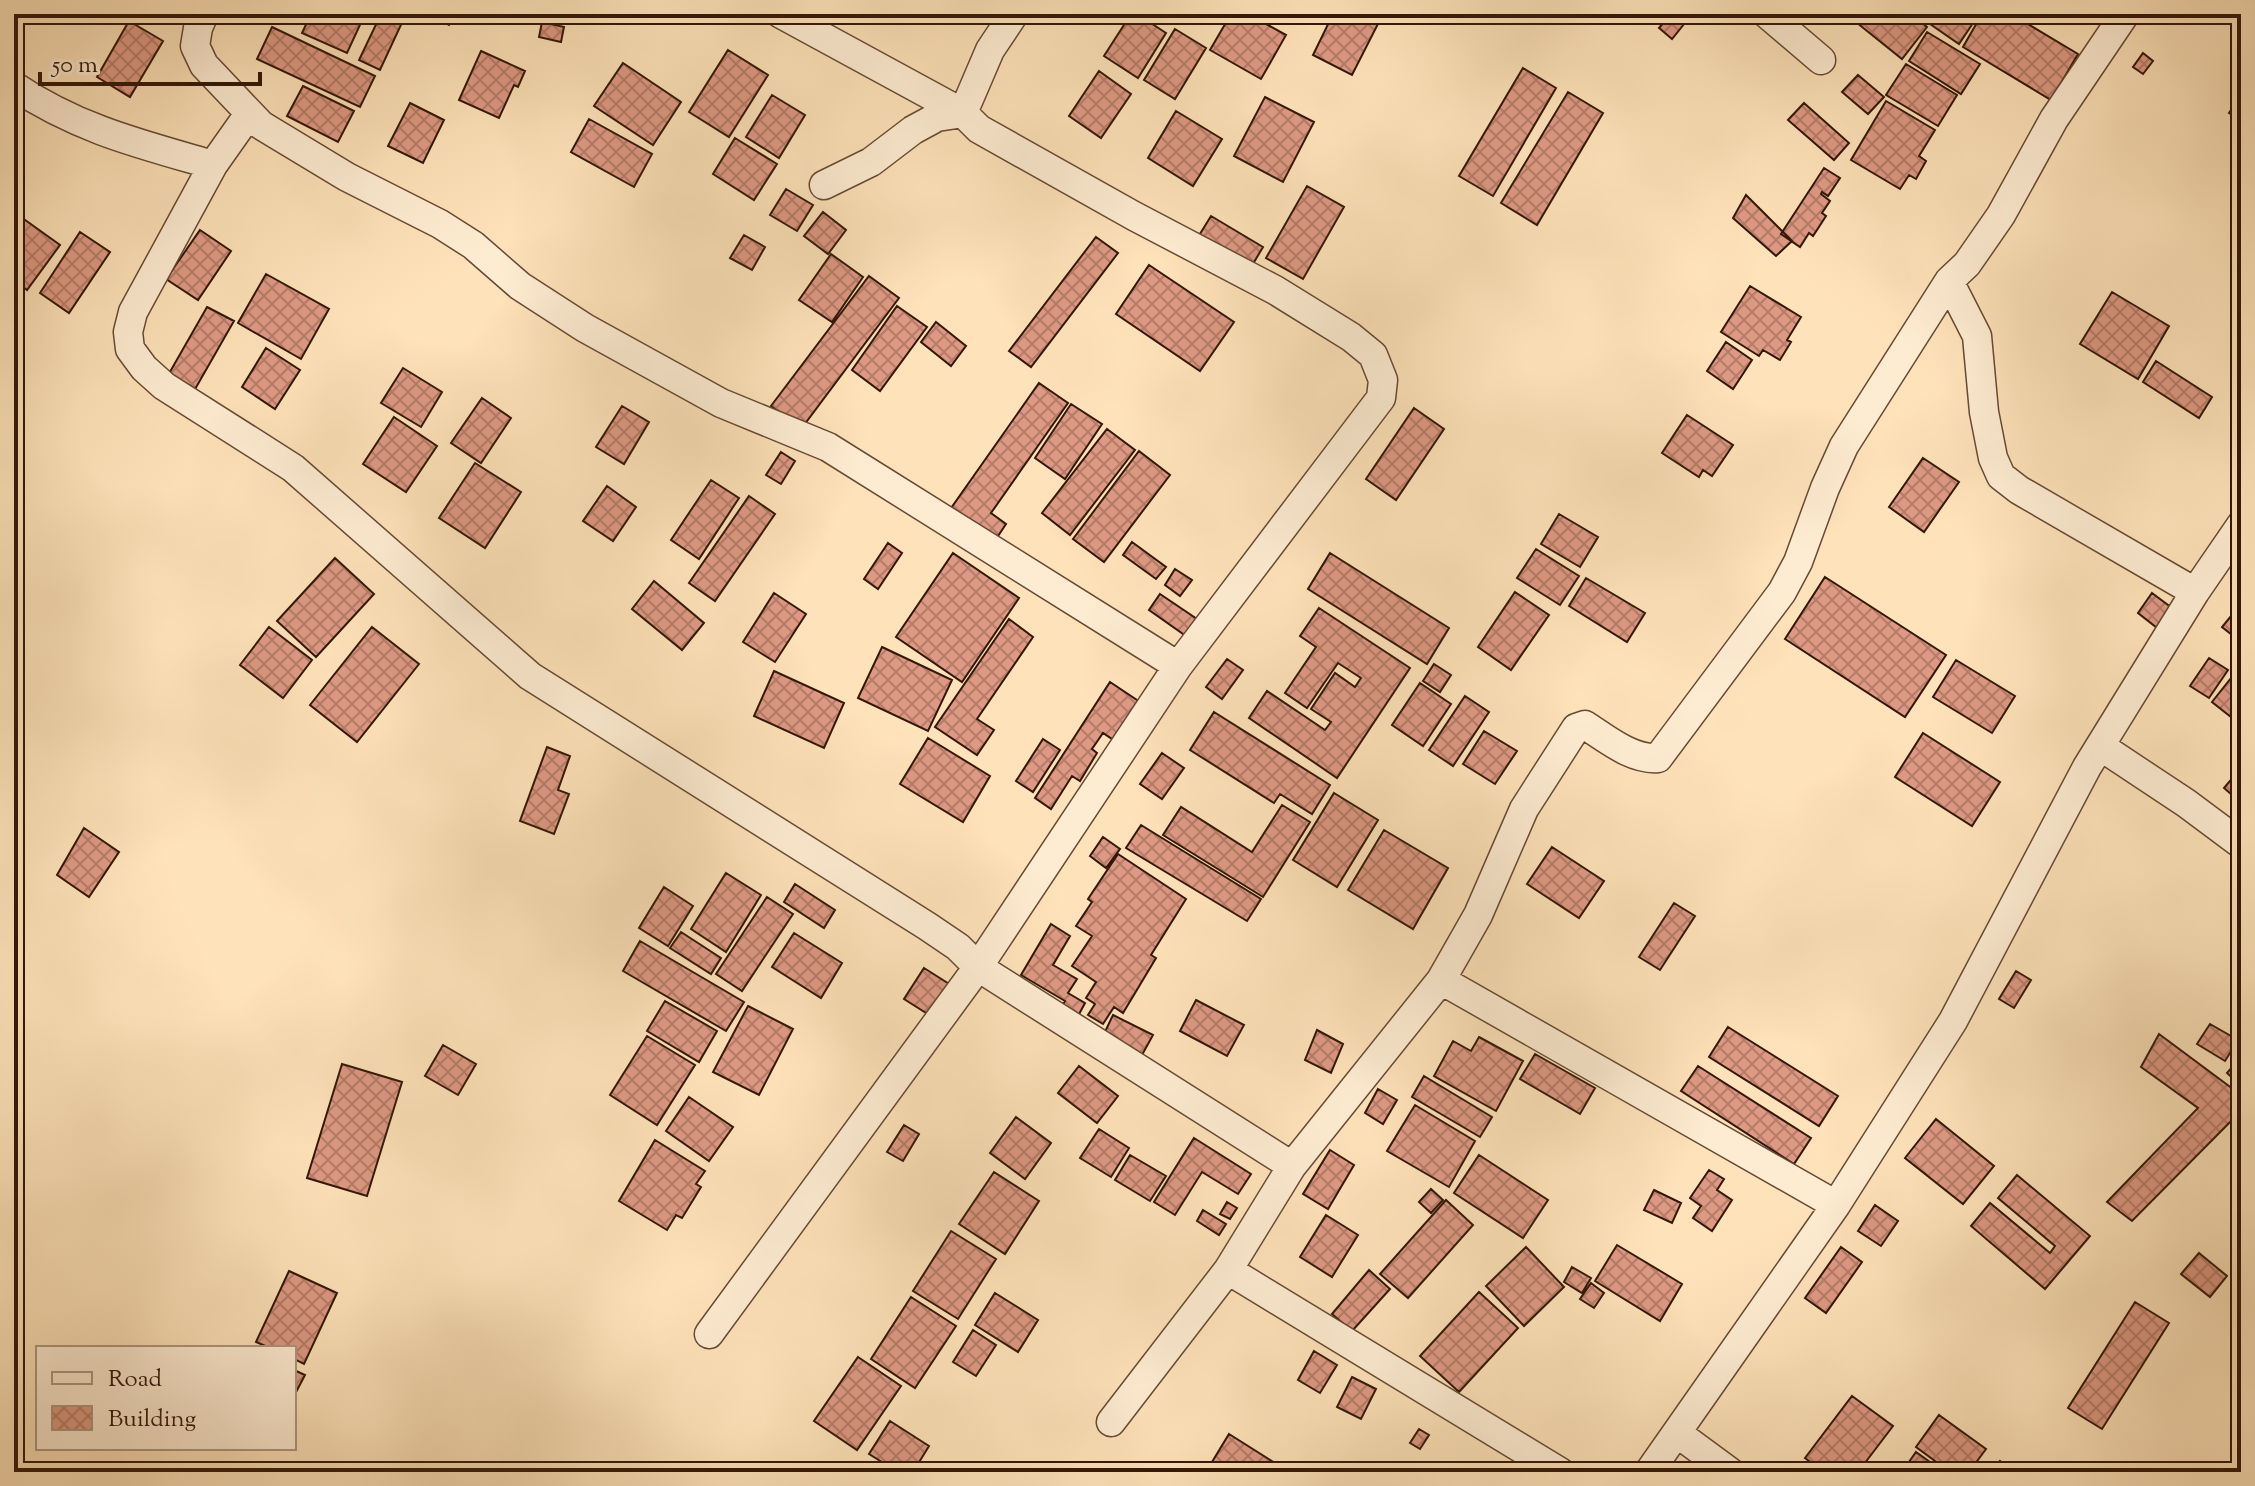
<svg xmlns="http://www.w3.org/2000/svg" width="2255" height="1486" font-family="'Sorts Mill Goudy',serif">
  <style>
    .building { fill: url(#building-cross-hatch); stroke: #331708; stroke-width: 2 }
    .lines { fill: none; stroke-linecap: round; stroke-linejoin: round }
    .minor-casing { stroke: #664a34; stroke-width: 31 }
    .minor { stroke: #feecd2; stroke-width: 28 }
  </style>
  <defs>
    <pattern id="building-cross-hatch" width="8" height="8" patternUnits="userSpaceOnUse" patternTransform="scale(2)"><rect width="8" height="8" fill="#de9983"/><path d="M0 0l8 8M0 8l8-8" fill="none" stroke="#b57c69"/></pattern>
  </defs>
  <rect width="100%" height="100%" fill="#fee2b9"/>
  <filter id="stains"><feTurbulence type="fractalNoise" baseFrequency=".0025" numOctaves="4"/><feColorMatrix values="0 0 0 0 .2 0 0 0 0 .09 0 0 0 0 .02 0 0 0 .5 -.17"/></filter>
  <radialGradient id="worn" r=".72"><stop offset=".6" stop-color="#630" stop-opacity="0"/><stop offset="1" stop-color="#630" stop-opacity=".3"/></radialGradient>
  <!-- building -->
  <path class="building" d="M311,14H365L347,53L302,33Z
    M381,14H406L380,70L359,60Z
    M428,14H455L449,25Z
    M1131,14H1137L1166,33L1138,78L1104,56Z
    M1231,14H1248L1286,35L1261,79L1210,50Z
    M1333,14H1383L1352,75L1313,55Z
    M1641,14H1658L1651,22Z
    M1671,14H1692L1672,39L1659,28Z
    M1865,14H1911L1927,27L1902,59L1857,23Z
    M1936,14H1979L1959,44L1930,24Z
    M1982,14H2011L2078,54L2051,100L1963,47Z
    M129,21L163,41L130,97L97,77Z
    M542,22L564,27L561,42L539,37Z
    M272,27L375,76L360,107L257,59Z
    M1175,29L1206,48L1175,99L1144,80Z
    M1927,32L1980,64L1961,94L1909,61Z
    M728,50L768,75L729,137L689,112Z
    M481,51L525,71L518,87L514,85L499,118L459,100Z
    M2143,53L2153,61L2143,74L2133,67Z
    M623,63L681,102L653,145L594,106Z
    M1906,64L1957,95L1938,126L1886,95Z
    M1523,68L1556,88L1493,196L1459,176Z
    M1099,71L1131,94L1101,138L1069,116Z
    M1858,75L1884,97L1868,114L1842,92Z
    M303,86L354,111L338,142L287,116Z
    M1568,92L1603,113L1537,225L1501,203Z
    M772,95L805,115L779,158L746,137Z
    M2241,95V121L2229,113Z
    M1265,97L1314,122L1283,182L1234,156Z
    M1886,101L1935,130L1919,156L1926,161L1916,179L1909,175L1900,189L1851,160Z
    M410,103L444,120L423,163L388,146Z
    M1804,103L1849,143L1834,160L1788,120Z
    M1176,111L1222,139L1193,186L1148,158Z
    M589,119L652,154L634,187L571,152Z
    M735,138L777,164L754,200L713,174Z
    M1824,168L1840,178L1828,196L1822,192L1821,194L1830,201L1822,213L1826,216L1813,236L1809,233L1800,247L1781,234Z
    M1307,186L1344,207L1303,279L1266,258Z
    M786,189L813,205L797,231L770,215Z
    M1746,195L1792,241L1776,256L1733,218Z
    M14,212L60,245L27,290L14,280Z
    M823,212L846,230L828,254L804,236Z
    M1211,216L1263,247L1247,274L1195,242Z
    M200,230L231,251L198,300L166,279Z
    M80,232L110,252L69,313L40,293Z
    M744,235L765,247L752,270L730,258Z
    M1096,237L1118,253L1031,367L1009,351Z
    M831,254L863,277L832,322L799,300Z
    M1149,265L1234,322L1200,371L1116,314Z
    M266,274L329,309L301,359L238,323Z
    M869,276L899,298L801,429L771,406Z
    M1750,286L1801,317L1787,340L1791,342L1780,360L1763,350L1759,356L1721,332Z
    M2112,292L2169,326L2138,379L2080,344Z
    M897,306L927,327L880,391L852,370Z
    M207,307L234,321L194,391L167,377Z
    M936,322L966,346L951,366L921,342Z
    M1726,342L1752,360L1733,389L1707,371Z
    M266,348L300,370L275,409L242,387Z
    M2156,361L2212,397L2199,418L2143,382Z
    M403,368L442,392L421,427L381,403Z
    M1039,383L1068,403L991,513L1006,524L994,542L949,511Z
    M482,398L511,418L481,463L451,443Z
    M1071,404L1102,424L1065,479L1035,458Z
    M622,406L649,422L624,464L596,447Z
    M1414,408L1444,429L1396,500L1366,479Z
    M1687,415L1733,445L1712,476L1703,470L1699,477L1662,453Z
    M394,417L437,446L406,492L363,464Z
    M1107,429L1135,450L1070,535L1042,513Z
    M1139,451L1170,475L1104,562L1073,539Z
    M781,452L795,461L781,484L766,475Z
    M1923,458L1959,482L1924,532L1889,507Z
    M475,463L521,492L485,548L439,518Z
    M711,480L739,498L699,559L671,540Z
    M607,486L636,507L613,541L583,521Z
    M749,496L775,514L715,601L689,583Z
    M1559,514L1598,537L1580,567L1541,544Z
    M1132,542L1166,567L1156,579L1123,555Z
    M888,543L902,553L878,589L864,579Z
    M1536,549L1579,576L1560,605L1517,578Z
    M953,553L1019,598L962,682L896,637Z
    M1330,553L1449,628L1427,664L1308,589Z
    M335,558L374,594L316,657L277,621Z
    M1175,569L1192,580L1180,596L1165,585Z
    M1825,577L1946,655L1905,717L1785,639Z
    M1586,578L1645,613L1627,642L1569,606Z
    M654,581L704,623L682,650L632,609Z
    M1515,592L1549,615L1511,670L1478,647Z
    M774,593L806,614L775,662L743,642Z
    M2152,593L2176,611L2161,631L2138,613Z
    M1160,594L1197,619L1186,636L1149,610Z
    M1319,608L1410,668L1337,778L1249,718L1267,691L1325,730L1331,722L1311,709L1335,673L1355,687L1361,678L1338,663L1307,708L1285,693L1316,647L1300,636Z
    M2235,611L2241,615V642L2222,627Z
    M1009,619L1033,637L977,719L994,730L977,755L935,727Z
    M269,627L312,660L283,698L240,665Z
    M372,627L419,664L357,742L310,705Z
    M882,647L952,680L928,731L858,698Z
    M2209,658L2228,670L2209,698L2190,686Z
    M1227,659L1243,670L1222,699L1206,687Z
    M1956,660L2015,696L1992,733L1933,697Z
    M1434,664L1451,675L1440,692L1423,681Z
    M2239,668L2241,670V725L2212,702Z
    M774,671L844,703L824,748L754,716Z
    M1110,682L1140,702L1115,741L1103,733L1092,749L1097,753L1080,781L1072,776L1051,809L1035,798Z
    M1420,683L1451,704L1423,746L1392,725Z
    M1465,696L1489,712L1453,766L1429,750Z
    M1214,712L1330,785L1312,814L1280,794L1274,803L1190,750Z
    M1484,731L1517,751L1495,784L1463,764Z
    M1923,733L2000,782L1972,826L1895,777Z
    M928,738L990,776L963,822L900,784Z
    M1043,739L1060,750L1033,792L1016,781Z
    M547,747L570,756L558,790L569,794L554,834L520,821Z
    M1162,753L1184,768L1162,799L1140,784Z
    M2241,768V803L2224,788Z
    M1334,793L1378,820L1337,887L1293,860Z
    M1282,805L1310,822L1263,897L1163,835L1181,807L1252,852Z
    M1141,825L1261,899L1247,921L1126,848Z
    M84,828L119,852L89,897L57,875Z
    M1384,830L1448,868L1413,929L1348,890Z
    M1103,837L1120,849L1106,868L1090,856Z
    M1552,847L1604,881L1579,918L1527,884Z
    M1118,854L1186,899L1151,955L1156,958L1123,1013L1114,1007L1103,1024L1088,1015L1095,1004L1086,998L1096,982L1072,966L1092,936L1076,926L1092,902L1088,899Z
    M726,873L761,895L726,952L691,929Z
    M795,884L835,910L824,928L784,902Z
    M664,887L693,906L668,946L639,928Z
    M767,897L793,914L742,991L716,974Z
    M1674,903L1695,916L1660,970L1639,957Z
    M1051,924L1070,936L1053,965L1077,979L1068,993L1085,1003L1078,1016L1062,1006L1065,1001L1021,975Z
    M681,932L721,958L711,974L670,948Z
    M794,933L842,963L821,998L772,967Z
    M640,941L744,1002L726,1031L623,971Z
    M924,968L954,987L934,1018L904,999Z
    M2016,971L2031,980L2014,1008L1999,999Z
    M1196,1000L1244,1025L1227,1056L1180,1031Z
    M665,1001L717,1031L699,1062L647,1031Z
    M748,1006L793,1029L759,1095L713,1072Z
    M1113,1015L1153,1035L1142,1055L1103,1036Z
    M2210,1024L2238,1040L2225,1061L2197,1044Z
    M1728,1027L1838,1096L1819,1126L1709,1057Z
    M1317,1030L1343,1044L1331,1073L1305,1060Z
    M2159,1034L2241,1095V1111L2132,1221L2107,1202L2198,1108L2141,1067Z
    M647,1036L695,1065L657,1125L610,1095Z
    M1479,1037L1523,1061L1496,1111L1434,1076L1453,1041L1471,1051Z
    M443,1045L476,1064L458,1095L425,1076Z
    M1535,1054L1595,1088L1580,1114L1520,1079Z
    M2241,1057V1086L2227,1073Z
    M342,1064L402,1082L367,1196L307,1178Z
    M1079,1066L1118,1096L1097,1123L1058,1093Z
    M1698,1066L1811,1138L1794,1164L1681,1091Z
    M1424,1076L1492,1117L1480,1137L1412,1097Z
    M1378,1089L1397,1100L1383,1124L1365,1113Z
    M689,1097L733,1127L709,1161L666,1131Z
    M1415,1105L1475,1141L1449,1187L1387,1151Z
    M1016,1117L1051,1143L1025,1179L990,1153Z
    M1936,1119L1994,1166L1963,1204L1905,1158Z
    M904,1125L919,1134L903,1161L887,1152Z
    M1099,1129L1129,1148L1111,1177L1080,1158Z
    M1194,1138L1251,1174L1238,1194L1202,1172L1175,1215L1154,1202Z
    M655,1140L705,1171L696,1184L701,1187L682,1218L676,1215L667,1230L619,1201Z
    M1330,1150L1354,1165L1328,1209L1303,1194Z
    M1130,1155L1166,1176L1150,1201L1115,1180Z
    M1479,1155L1548,1200L1523,1238L1454,1193Z
    M1709,1170L1724,1179L1717,1190L1732,1200L1712,1231L1693,1218L1701,1206L1690,1198Z
    M994,1172L1039,1201L1005,1254L959,1224Z
    M2017,1175L2090,1236L2045,1289L1971,1226L1990,1203L2050,1253L2055,1246L1998,1198Z
    M1431,1189L1443,1200L1431,1213L1419,1202Z
    M1654,1190L1681,1203L1672,1223L1644,1210Z
    M1446,1200L1473,1225L1408,1298L1380,1274Z
    M1227,1202L1237,1208L1230,1219L1220,1214Z
    M1875,1205L1898,1221L1881,1246L1858,1231Z
    M1203,1210L1226,1224L1219,1235L1197,1221Z
    M1326,1215L1358,1235L1332,1277L1300,1257Z
    M951,1231L996,1259L958,1319L913,1291Z
    M1617,1245L1682,1284L1660,1321L1595,1281Z
    M1526,1247L1564,1287L1524,1326L1486,1286Z
    M1841,1247L1862,1262L1826,1313L1805,1298Z
    M2199,1253L2227,1276L2210,1297L2181,1274Z
    M1572,1267L1591,1278L1582,1293L1564,1282Z
    M1369,1270L1390,1289L1352,1331L1332,1314Z
    M289,1271L337,1293L304,1364L294,1359V1348H270L256,1342Z
    M1591,1283L1604,1293L1594,1308L1580,1299Z
    M1479,1292L1518,1328L1459,1392L1420,1356Z
    M995,1293L1038,1320L1018,1352L975,1325Z
    M911,1297L956,1326L915,1388L871,1359Z
    M2135,1302L2169,1323L2102,1429L2068,1408Z
    M973,1330L996,1345L976,1376L953,1362Z
    M1314,1351L1337,1365L1320,1393L1298,1380Z
    M858,1357L901,1386L857,1450L814,1421Z
    M294,1370L305,1375L294,1396Z
    M1352,1377L1376,1389L1361,1419L1337,1407Z
    M1852,1396L1893,1426L1858,1472H1824L1805,1458Z
    M1939,1415L1986,1449L1969,1472H1950L1916,1447Z
    M890,1421L929,1446L913,1472H898L869,1454Z
    M1419,1429L1429,1435L1420,1449L1410,1443Z
    M1229,1434L1275,1463L1269,1472H1217L1209,1467Z
    M1916,1452L1944,1472H1902Z
    M2000,1461L2014,1472H1992Z"/>
  <g class="lines">
    <!-- minor casing -->
    <g class="minor-casing">
      <path id="minor" d="M204,14L198,28L195,46L204,65L261,125L347,177L440,224L473,245L520,286L585,328L721,403L828,447L1178,666
        M781,14L963,113
        M1767,14L1821,60
        M14,86C78,129 140,144 213,165
        M249,114L213,165L133,312L128,332L130,349L144,368L164,386L293,468L530,676L927,926L958,947L978,967L1292,1166
        M824,185L871,162L913,130L937,117L963,113
        M1949,281L1977,336L1984,412L1993,458L2001,476L2019,490L2195,592
        M2100,746L2186,803L2241,844
        M1441,980L1836,1205
        M1228,1270L1560,1472
        M709,1334L978,967L1178,666L1381,398L1383,380L1373,355L1351,337L1275,290L1134,216L979,129L963,113L990,50L1014,14
        M1111,1422L1228,1270L1292,1166L1441,980L1478,915L1524,809L1576,728L1585,725C1607,739 1632,760 1658,758L1782,592L1798,562L1825,488L1844,446L1949,281L1967,264L2001,215L2054,119L2125,14
        M1677,1433L1730,1472
        M1649,1472L1836,1205L1953,1021L2087,767L2195,592L2241,525"/>
    </g>
    <!-- minor -->
    <use href="#minor" class="minor"/>
  </g>
  <!-- margin -->
  <rect width="2255" height="1486" fill="none" stroke="#fee2b9" stroke-width="48"/>
  <rect x="16" y="16" width="2223" height="1454" fill="none" stroke="#331708" stroke-width="4"/>
  <rect x="24" y="24" width="2207" height="1438" fill="none" stroke="#331708" stroke-width="2"/>
  <!-- legend -->
  <rect x="36" y="1346" width="260" height="104" fill="#feecd2" stroke="#ad9781" stroke-width="2"/>
  <rect x="52" y="1372" width="40" height="12" fill="#feecd2" stroke="#ad9781" stroke-width="2"/>
  <text x="108" y="1386" font-size="24" fill="#331708">Road</text>
  <rect x="52" y="1406" width="40" height="24" fill="url(#building-cross-hatch)" stroke="#ad9781" stroke-width="2"/>
  <text x="108" y="1426" font-size="24" fill="#331708">Building</text>
  <!-- scale -->
  <path d="M40 72v12h220v-12" fill="none" stroke="#331708" stroke-width="4"/>
  <text x="52" y="72" font-size="24" fill="#331708" stroke="#feecd2" stroke-width="6" paint-order="stroke">50 m</text>
  <rect width="100%" height="100%" filter="url(#stains)"/>
  <rect width="100%" height="100%" fill="url(#worn)"/>
</svg>
